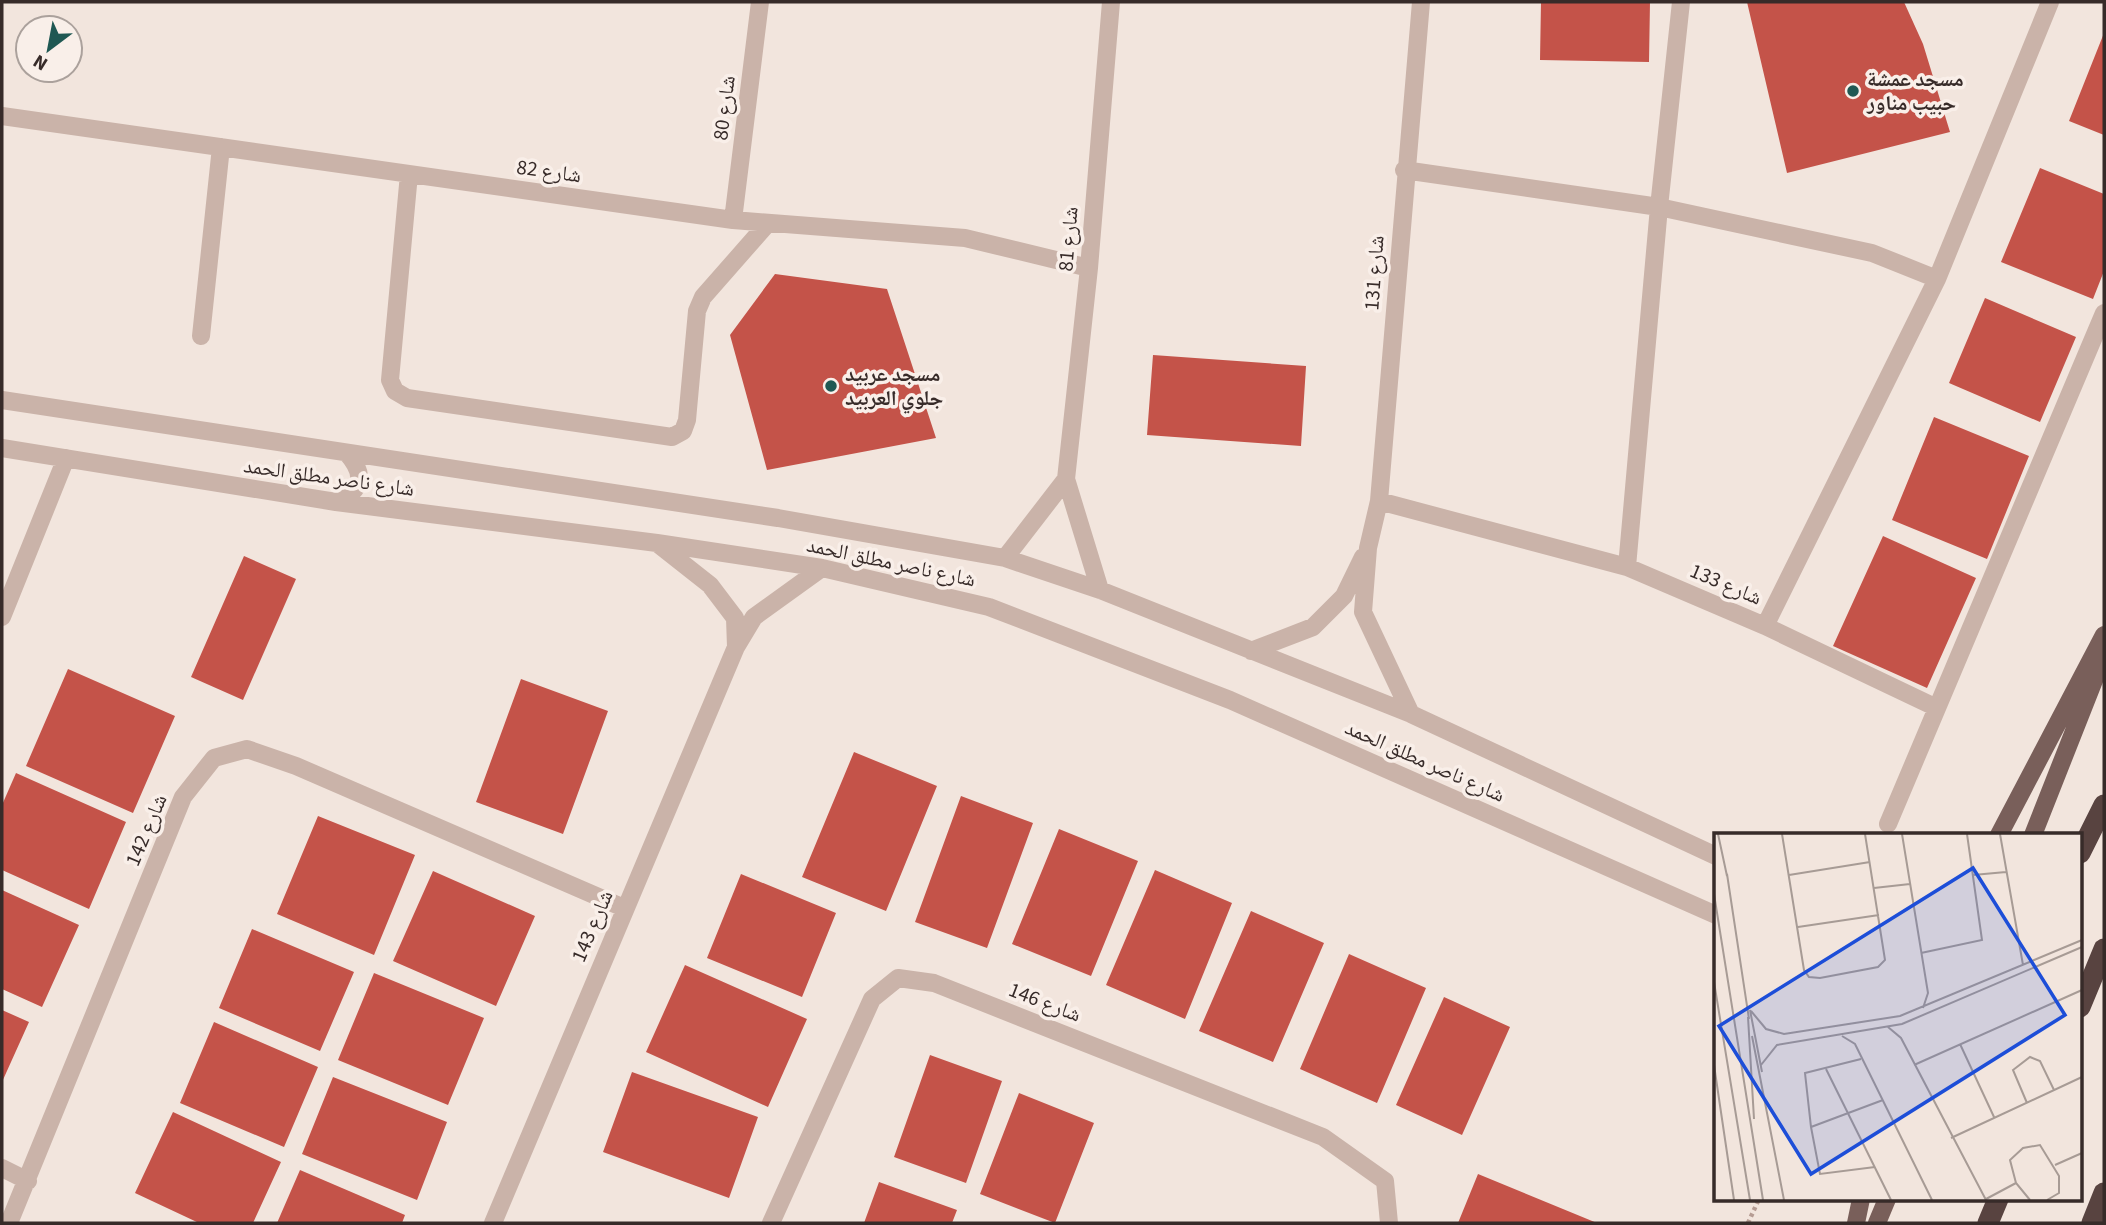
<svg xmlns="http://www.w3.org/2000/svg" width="2106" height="1225" font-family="'Source Sans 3','Noto Naskh Arabic',sans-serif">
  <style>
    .building { fill: #c45349 }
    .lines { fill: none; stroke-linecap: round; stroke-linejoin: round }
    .path { stroke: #b69c93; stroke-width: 4.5; stroke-dasharray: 3.5 3.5; stroke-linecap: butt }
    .minor { stroke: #cab3a9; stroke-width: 18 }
    .major { stroke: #795f5a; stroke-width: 18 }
    .highway { stroke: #584340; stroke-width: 21 }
    .poi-dot { fill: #1f5853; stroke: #f9efe9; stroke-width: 2.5 }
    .labels { text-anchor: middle; stroke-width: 7; stroke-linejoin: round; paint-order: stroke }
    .poi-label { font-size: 21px; font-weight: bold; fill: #372b29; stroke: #f9efe9; text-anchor: start }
    .street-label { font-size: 21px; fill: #372b29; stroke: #f9efe9 }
    .inset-road { fill: none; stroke: #a79b95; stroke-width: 2 }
    .view { fill: #1d4ed8; fill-opacity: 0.15; stroke: #1d4ed8; stroke-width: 3.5 }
    .inset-edge { fill: none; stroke: #372b29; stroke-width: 3.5 }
  </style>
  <rect width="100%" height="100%" fill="#f2e5dd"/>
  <!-- building -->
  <path class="building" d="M1541,2H1650L1649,62L1540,60Z
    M1747,2H1904L1923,44L1950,132L1787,173Z
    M2104,33V135L2069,121Z
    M2040,168L2104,194V271L2093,299L2001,262Z
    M775,274L887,289L936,438L767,470L730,335Z
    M1985,298L2076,337L2040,422L1949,383Z
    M1153,355L1306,366L1301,446L1147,435Z
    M1934,417L2029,456L1987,559L1892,520Z
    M1883,536L1976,578L1927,688L1833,646Z
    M244,556L296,579L243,700L191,677Z
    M68,669L175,716L133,813L26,766Z
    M521,679L608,711L563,834L476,802Z
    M854,752L937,786L886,911L802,877Z
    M16,773L126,822L89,909L2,870V805Z
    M961,796L1033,823L987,948L915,922Z
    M318,816L415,855L374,955L277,914Z
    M1059,829L1138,861L1091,976L1012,944Z
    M1155,870L1232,903L1185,1019L1106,985Z
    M433,871L535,916L496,1006L393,961Z
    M741,874L836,913L802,997L707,958Z
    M2,890L79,925L42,1007L2,989Z
    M1251,911L1324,943L1273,1062L1199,1031Z
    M252,929L354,972L320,1051L219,1008Z
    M1349,954L1426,988L1377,1103L1300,1069Z
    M685,965L807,1019L768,1107L646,1052Z
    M374,973L484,1018L448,1105L338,1060Z
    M1444,997L1510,1027L1462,1135L1396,1105Z
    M2,1010L29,1022L2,1082Z
    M214,1022L318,1067L284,1147L180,1103Z
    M930,1055L1002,1081L966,1183L894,1157Z
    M632,1072L758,1117L729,1198L603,1152Z
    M333,1077L447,1122L417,1200L302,1154Z
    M1019,1093L1094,1123L1055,1223L980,1194Z
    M173,1112L281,1162L253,1223H199L135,1193Z
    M300,1170L405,1215L402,1223H277Z
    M1478,1174L1597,1223H1458Z
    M879,1182L957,1210L952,1223H864Z"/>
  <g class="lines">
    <!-- path -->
    <path class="path" d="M1748,1223L1759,1199"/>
    <!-- minor -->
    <path class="minor" d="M2,116L733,220L965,238L1089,268
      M1404,170L1659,207L1872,253L1937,279
      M409,174L390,380L395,391L407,398L672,437L683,431L687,420L697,311L703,297L768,223
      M733,220L760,2
      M201,336L221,147
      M2,400L778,518L1005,558L1100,590L1411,714L1716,856
      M2,448L336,502L657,543L822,568L989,607L1230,700L1716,915
      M1379,501L1627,567L1765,626L1937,708
      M336,502C363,490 366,475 347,453
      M658,544L710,585L735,618L736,647
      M1005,558L1066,479
      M1627,567L1659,207L1681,2
      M1100,590L1066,479L1089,268L1111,2
      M2,617L66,458
      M1765,626L1937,279L2050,2
      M1251,651L1313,627L1344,596L1363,557
      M1411,714L1363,612L1368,548L1379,501L1421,2
      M1888,824L2104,313
      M2,1168L28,1181
      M9,1223L183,797L214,758L247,749L296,766L624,908
      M493,1223L736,647L754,617L822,568
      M771,1223L872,999L898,978L934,983L1323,1137L1385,1181L1389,1223"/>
    <!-- major -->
    <path class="major" d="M1999,835L2104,635
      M2033,835L2104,655
      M1856,1223L1861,1199
      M1877,1223L1887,1199"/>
    <!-- highway -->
    <path class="highway" d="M2080,853L2104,805
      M2080,1007L2104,949
      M1988,1223L1998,1199
      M2092,1223L2104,1193"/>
  </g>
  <!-- markers -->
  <g class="poi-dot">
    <circle cx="1853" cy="91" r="7"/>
    <circle cx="831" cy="386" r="7"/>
  </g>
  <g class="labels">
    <!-- poi labels -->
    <g class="poi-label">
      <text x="1867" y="86">مسجد عمشة<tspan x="1867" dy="24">حبيب مناور</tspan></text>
      <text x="845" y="381">مسجد عربيد<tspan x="845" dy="24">جلوي العربيد</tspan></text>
    </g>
    <!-- street labels -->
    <g class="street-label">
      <text transform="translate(724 108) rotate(-83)" y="7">شارع 80</text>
      <text transform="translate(549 171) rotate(8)" y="7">شارع 82</text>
      <text transform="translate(1068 239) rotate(-85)" y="7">شارع 81</text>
      <text transform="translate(1374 273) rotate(-86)" y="7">شارع 131</text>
      <text transform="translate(329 477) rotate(8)" y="7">شارع ناصر مطلق الحمد</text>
      <text transform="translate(891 562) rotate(12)" y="7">شارع ناصر مطلق الحمد</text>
      <text transform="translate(1726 584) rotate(23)" y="7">شارع 133</text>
      <text transform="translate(1425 761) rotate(24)" y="7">شارع ناصر مطلق الحمد</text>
      <text transform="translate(146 830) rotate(-67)" y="7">شارع 142</text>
      <text transform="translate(592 926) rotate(-67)" y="7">شارع 143</text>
      <text transform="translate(1045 1002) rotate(21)" y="7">شارع 146</text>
    </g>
  </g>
  <!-- overview -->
  <g transform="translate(1714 833)">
    <rect width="368" height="368" fill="#f2e5dd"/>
    <path class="inset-road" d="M4,1L13,43M68,1L90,137L95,144L106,145L164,134L171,127L151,1M188,1L214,160L209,175M286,1L309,132M13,41L35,186M75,42L156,29M259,42L292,39M160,55L196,51M0,61L49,367M84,94L165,82M207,120L268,107L253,1M0,149L36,367M36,177L48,239M37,178L52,196L70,201L186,183L368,107M34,184L40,286M174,194L187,205L272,367M38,203L70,367M128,203L141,211L218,367M246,211L280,284M147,226L91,240L97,294L106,341L161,334M0,232L20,367M47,232L63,212L188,191L368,114M200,232L368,157M112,236L177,367M313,270L299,237L316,224L326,228L340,257M97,294L169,267M237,305L368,244M341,332L368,320M272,366L302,350M316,367L302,350L296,327L309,315L326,312L345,343V360L333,367"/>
    <path class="view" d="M259,35L351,182L97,341L5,193Z"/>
    <rect width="368" height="368" class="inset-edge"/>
  </g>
  <!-- border -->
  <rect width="2106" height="1225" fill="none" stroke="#372b29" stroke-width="7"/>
  <!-- north arrow -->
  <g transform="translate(49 49) rotate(212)"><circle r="33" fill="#f9efe9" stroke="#aba19c" stroke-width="2"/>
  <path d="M0-5L12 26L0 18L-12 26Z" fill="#1f5853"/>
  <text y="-10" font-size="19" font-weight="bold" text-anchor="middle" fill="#372b29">N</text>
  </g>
</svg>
